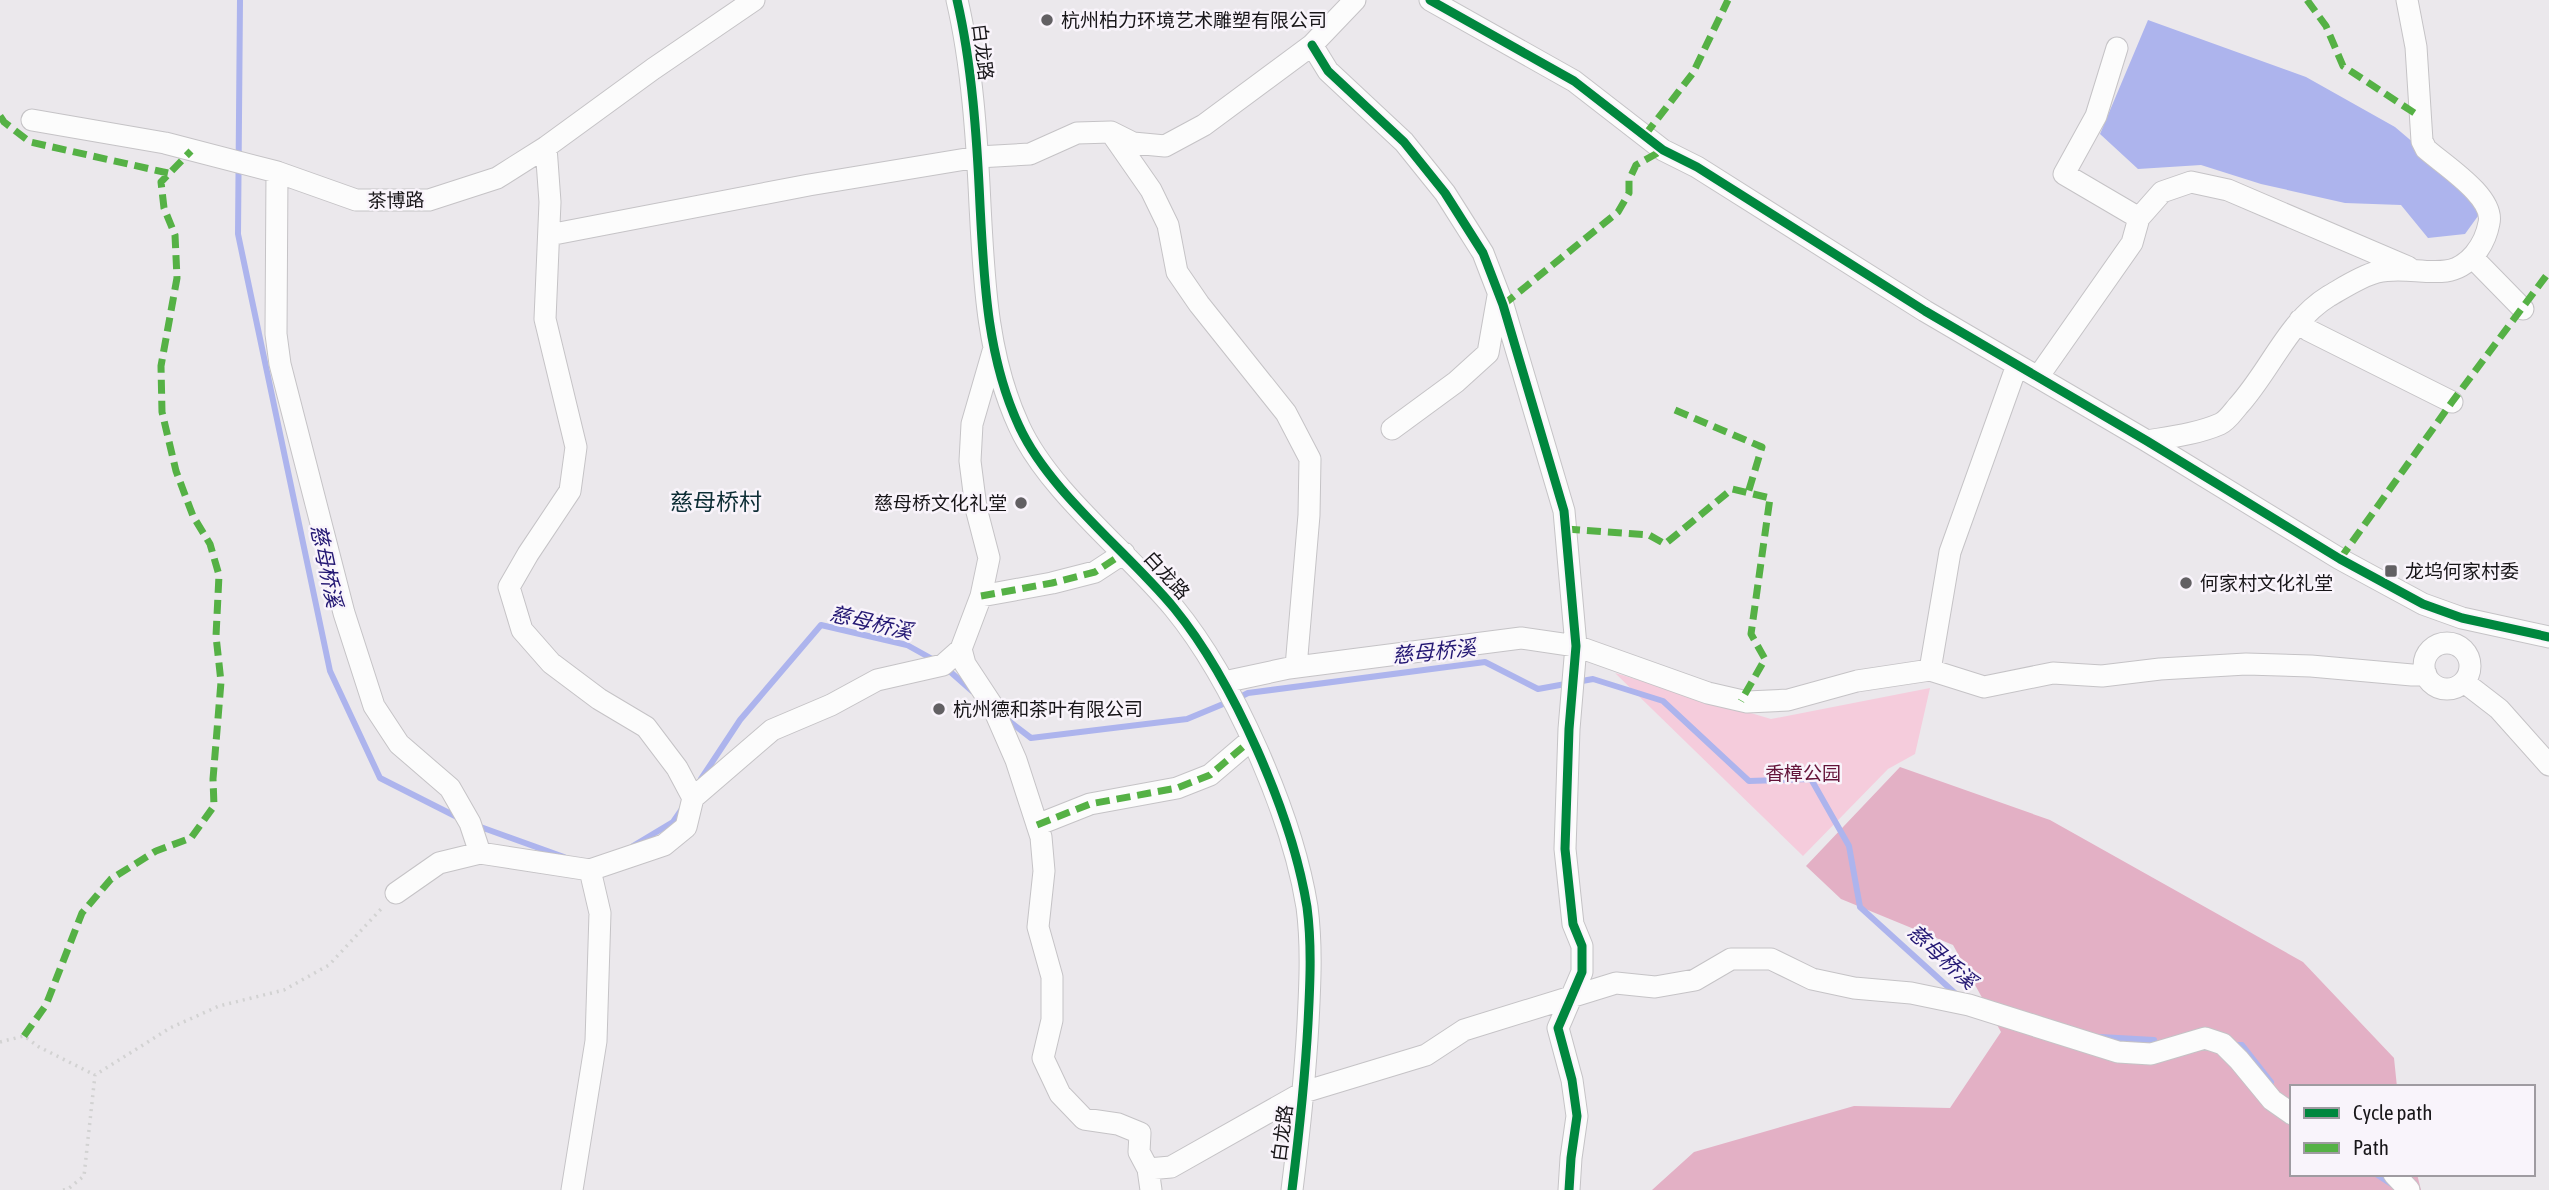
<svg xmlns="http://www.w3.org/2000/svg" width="2549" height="1190" font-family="'Asap Condensed','Noto Sans SC',sans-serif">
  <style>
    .green { fill: #f5ccdc }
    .forest { fill: #e3b0c5 }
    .water { fill: #adb4ed }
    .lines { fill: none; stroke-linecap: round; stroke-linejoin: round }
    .stream { stroke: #adb4ed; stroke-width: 6 }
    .minor-casing { stroke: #c5c3c6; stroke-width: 23 }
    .path { stroke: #d2d2d2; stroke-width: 3.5; stroke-dasharray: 2 5; stroke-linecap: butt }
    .minor { stroke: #fcfcfc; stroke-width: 21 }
    .quiet { stroke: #55b145; stroke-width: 7; stroke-dasharray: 14 7; stroke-linecap: butt }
    .cycleway-casing { stroke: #f9f4fb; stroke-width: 13 }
    .cycleway { stroke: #00873e; stroke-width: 9 }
    .poi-dot { fill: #626063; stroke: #f9f4fb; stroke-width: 2.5 }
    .labels { text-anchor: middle; stroke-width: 5; stroke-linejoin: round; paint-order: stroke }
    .poi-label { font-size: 19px; fill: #181619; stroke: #f9f4fb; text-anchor: start }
    .street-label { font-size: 19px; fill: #181619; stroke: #f9f4fb }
    .park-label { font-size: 19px; fill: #631339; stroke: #f9f4fb }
    .water-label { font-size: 21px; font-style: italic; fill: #231773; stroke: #f9f4fb }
    .quarter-label { font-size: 23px; fill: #0e2e36; stroke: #f9f4fb }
  </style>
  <rect width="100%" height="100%" fill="#ebe8ec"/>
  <!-- green -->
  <path class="green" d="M1615,673L1771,719L1930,688L1915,754L1888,769L1803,856Z"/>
  <!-- forest -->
  <path class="forest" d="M1900,767L2050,820L2303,962L2394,1058L2397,1087H2292V1174H2417L2421,1190H1652L1694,1152L1854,1106L1950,1108L2001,1032L1953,945L1841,899L1806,866Z"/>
  <!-- water -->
  <path class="water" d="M2148,20L2306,77L2395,127L2475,195L2478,216L2465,234L2428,238L2401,205L2345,203L2261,184L2201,165L2138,169L2100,134Z"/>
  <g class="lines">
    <!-- stream -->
    <path class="stream" d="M240,0L238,234L330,671L380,778L459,818
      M946,668L972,691
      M1238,698L1248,693L1485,662L1538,689L1593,679L1663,701L1749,781L1811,779L1849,846L1860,907L1957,995
      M1005,718L1031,738L1187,719L1228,702
      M701,779L740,720L821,625L907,645L934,660
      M475,825L564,857
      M633,846L673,822L682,809
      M2100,1037L2154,1040
      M2233,1045H2242L2271,1082
      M2376,1174L2393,1185"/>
    <!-- minor casing -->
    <g class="minor-casing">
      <path id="minor" d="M957,0C972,64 977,139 980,205C984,281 987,357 1019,426C1049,492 1127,551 1174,608C1233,680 1292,814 1307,907C1312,945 1310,985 1308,1023C1305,1079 1299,1134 1292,1190
        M1430,0L1574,81L1663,150L1697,167L1925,311L2147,441L2340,559L2423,604L2462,618L2549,637
        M1312,45L1328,71L1404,142L1445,193L1483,253L1503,305L1564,511L1576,646L1569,729L1565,849L1573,924L1582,946V972L1558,1028L1572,1080L1577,1116L1571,1158L1569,1190
        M32,120L165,143L277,172L356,200H429L497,178L546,147L653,69L754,0
        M1112,134L1151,190L1168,225L1177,272L1199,304L1286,413L1310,459L1309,515L1296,667
        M546,147L550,202L545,319L576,447L570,491L528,554L509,587L522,630L551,663L599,699L646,727L677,768L693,798L686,827L664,845L590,870
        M277,172L276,334L280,364L344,613L374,706L399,744L450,788L470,823L480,853
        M2139,218L2162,192L2191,182L2228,190L2408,267
        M549,235L809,185L978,157L1030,154L1077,133L1111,132L1133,143L1165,146L1204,125L1312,45L1355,0
        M2473,258L2523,309
        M2300,320L2308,330L2452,402
        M994,348L972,424L970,461L976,508L989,558L981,596L961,649L965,664L992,705L1016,760L1041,837L1044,871L1038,927L1052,977V1020L1043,1058L1060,1094L1084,1119L1118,1124L1140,1133L1139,1152L1148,1169L1171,1167L1304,1092L1426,1055L1464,1030L1616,983L1655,987L1695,980L1731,959H1771L1812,979L1854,988L1911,993L1969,1005L2118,1052L2151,1054L2205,1038L2223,1044L2239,1060L2272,1100L2292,1114
        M2038,377L2132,243L2139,218L2064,174L2096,116L2117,48
        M1392,429L1456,382L1488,353L1498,296
        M2147,441C2171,437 2197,434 2220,424C2227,421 2233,412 2238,406C2270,371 2288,321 2329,296C2343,288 2361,276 2377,272C2400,266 2424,274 2446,271C2469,268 2485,245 2489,223C2495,197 2444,165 2426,149L2422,141L2416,47L2407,0
        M981,596L1052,583L1095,572L1124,553
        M2424 666a23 23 0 1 1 46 0a23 23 0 1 1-46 0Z
        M1930,670L1950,552L2017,365
        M1224,682L1289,668L1521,638L1576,646L1708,693L1747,702L1788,700L1857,681L1930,670L1984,687L2053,673L2102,676L2160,669L2246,664L2311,666L2412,675L2426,674
        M2464,682L2499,709L2549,765
        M693,798L772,730L831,705L877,680L943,665L961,649
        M1037,825L1090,804L1177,788L1210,775L1251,740
        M396,893L439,863L480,853L590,870L600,913L596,1041L572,1190
        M1148,1169L1151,1190
        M2394,1174L2409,1190"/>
    </g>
    <!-- path -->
    <path class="path" d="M0,1042L24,1036L39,1047L95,1075
      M63,1190L68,1189L84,1176L95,1075L170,1028L219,1006L284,990L329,965L382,908"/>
    <!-- minor -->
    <use href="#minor" class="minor"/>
    <!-- quiet -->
    <path class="quiet" d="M2307,0L2326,26L2343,66L2419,116
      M0,116L4,122L30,142L168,173
      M1645,135L1693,73L1728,0
      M1503,305L1618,212L1629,193V180L1636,165L1663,150
      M1675,410L1762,447L1748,493
      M1566,529L1649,535L1665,544L1732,489L1770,498L1751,634L1765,659L1741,701
      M2340,559L2452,402L2549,272
      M981,596L1052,583L1095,572L1124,553
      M1037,825L1090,804L1177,788L1210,775L1251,740
      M24,1036L46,1005L82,913L111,879L156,851L191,838L214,806L213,779L221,682L216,636L219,575L210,544L193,516L176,471L162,412L161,366L177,278L175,235L164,208L161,182L191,151"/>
    <!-- cycleway casing -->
    <g class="cycleway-casing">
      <path id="cycleway" d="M957,0C972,64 977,139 980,205C984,281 987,357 1019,426C1049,492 1127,551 1174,608C1233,680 1292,814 1307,907C1312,945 1310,985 1308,1023C1305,1079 1299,1134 1292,1190
        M1430,0L1574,81L1663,150L1697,167L1925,311L2147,441L2340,559L2423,604L2462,618L2549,637
        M1312,45L1328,71L1404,142L1445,193L1483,253L1503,305L1564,511L1576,646L1569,729L1565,849L1573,924L1582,946V972L1558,1028L1572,1080L1577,1116L1571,1158L1569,1190"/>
    </g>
    <!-- cycleway -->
    <use href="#cycleway" class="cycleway"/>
  </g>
  <!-- markers -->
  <g class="poi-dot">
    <circle cx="1047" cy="20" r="7"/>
    <circle cx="1021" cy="503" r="7"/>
    <rect x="2384" y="564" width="14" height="14" rx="3.5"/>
    <circle cx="2186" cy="583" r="7"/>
    <circle cx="939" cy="709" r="7"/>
  </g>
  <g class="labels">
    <!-- poi labels -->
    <g class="poi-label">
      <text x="1061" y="27">杭州柏力环境艺术雕塑有限公司</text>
      <text x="1007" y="510" text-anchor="end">慈母桥文化礼堂</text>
      <text x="2405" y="578">龙坞何家村委</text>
      <text x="2200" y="590">何家村文化礼堂</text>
      <text x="953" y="716">杭州德和茶叶有限公司</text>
    </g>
    <!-- street labels -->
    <g class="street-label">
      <text transform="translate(983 52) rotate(83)" y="7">白龙路</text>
      <text transform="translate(396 200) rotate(-1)" y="7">茶博路</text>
      <text transform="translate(1167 575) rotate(48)" y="7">白龙路</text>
      <text transform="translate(1282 1133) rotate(-83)" y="7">白龙路</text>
    </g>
    <!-- park labels -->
    <g class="park-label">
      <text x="1803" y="780">香樟公园</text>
    </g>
    <!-- water labels -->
    <g class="water-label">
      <text transform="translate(326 566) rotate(78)" y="7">慈母桥溪</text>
      <text transform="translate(871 623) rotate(13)" y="7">慈母桥溪</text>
      <text transform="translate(1434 652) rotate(-6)" y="7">慈母桥溪</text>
      <text transform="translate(1942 957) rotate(42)" y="7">慈母桥溪</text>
    </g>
    <!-- quarter labels -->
    <g class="quarter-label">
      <text x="716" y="510">慈母桥村</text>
    </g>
  </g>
  <!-- legend -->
  <rect x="2290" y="1085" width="245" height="91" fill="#f9f4fb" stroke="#9f9ba1" stroke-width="2"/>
  <rect x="2304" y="1108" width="35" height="10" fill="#00873e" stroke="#9f9ba1" stroke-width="2"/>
  <text x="2353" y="1120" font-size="21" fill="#181619">Cycle path</text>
  <rect x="2304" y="1143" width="35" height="10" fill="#55b145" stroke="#9f9ba1" stroke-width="2"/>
  <text x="2353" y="1155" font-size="21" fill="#181619">Path</text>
</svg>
